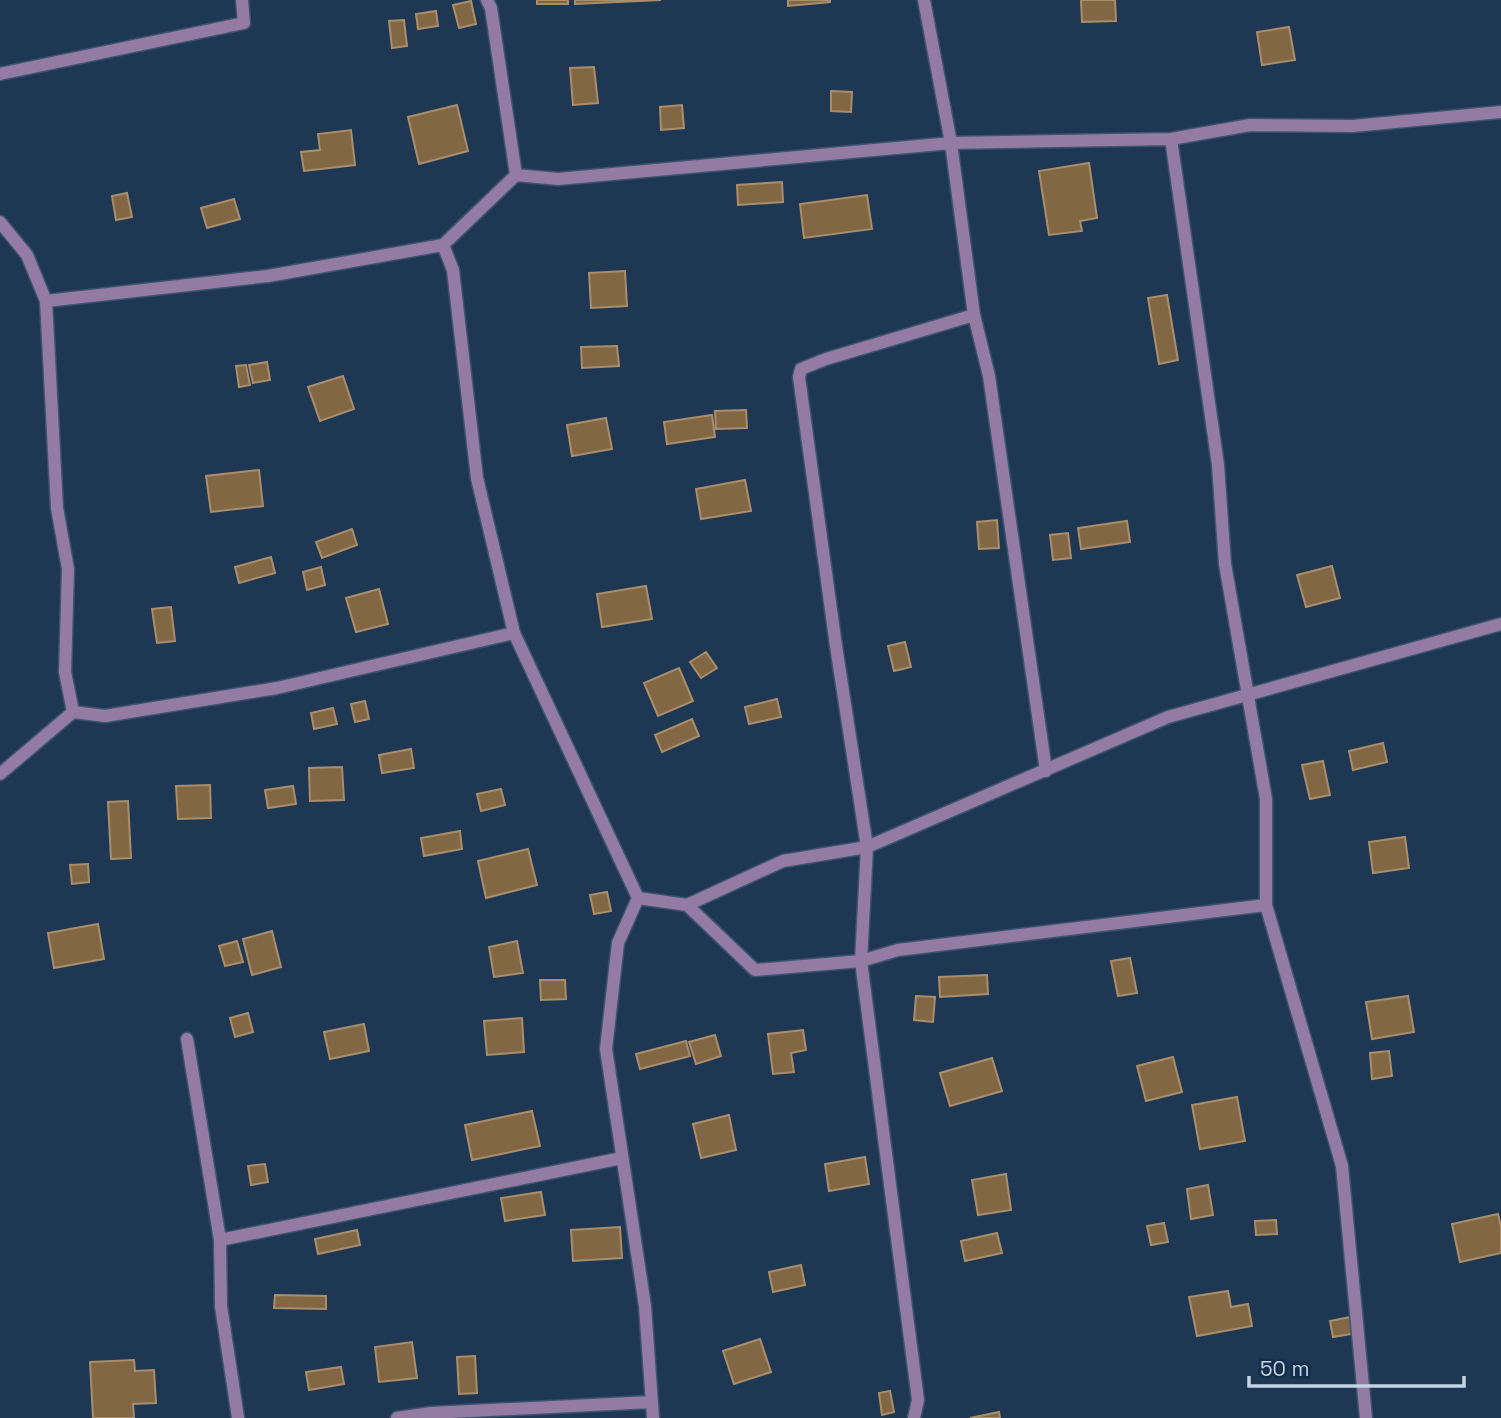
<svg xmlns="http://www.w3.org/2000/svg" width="1501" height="1418" font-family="'Space Grotesk',sans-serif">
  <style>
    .building { fill: #826745; stroke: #aa8e6b; stroke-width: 2 }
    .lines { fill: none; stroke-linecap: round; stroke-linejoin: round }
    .minor-casing { stroke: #3c546e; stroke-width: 15 }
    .minor { stroke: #937ba3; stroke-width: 12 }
  </style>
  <rect width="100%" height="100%" fill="#1e3854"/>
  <!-- building -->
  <path class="building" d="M537,0H568V4H537Z
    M575,0H661L575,4Z
    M788,0H830V2L788,6Z
    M1081,0H1115L1116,21L1082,22Z
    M471,1L476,24L459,28L453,5Z
    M436,11L438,26L418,29L416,14Z
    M404,20L407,46L392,48L389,21Z
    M1289,27L1295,60L1262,65L1257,32Z
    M594,67L598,103L573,105L570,68Z
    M831,91L852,92L851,112L831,111Z
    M457,105L468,151L419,164L408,117Z
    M682,105L684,128L661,130L660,107Z
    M351,130L355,165L304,171L301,152L320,150L318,134Z
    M1089,163L1097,218L1080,221L1082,231L1049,235L1039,171Z
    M782,182L783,202L738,205L737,185Z
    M127,193L132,217L116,220L112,196Z
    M867,195L872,229L804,238L800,204Z
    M234,199L240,219L207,228L201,208Z
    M625,271L627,306L591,308L589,273Z
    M1167,295L1178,360L1159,364L1148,298Z
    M617,346L619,366L582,368L581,347Z
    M267,362L270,380L253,383L249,365Z
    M246,365L250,385L239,387L236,366Z
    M343,376L354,409L320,421L308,387Z
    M746,410L747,428L716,429L715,411Z
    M712,415L715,437L667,444L664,422Z
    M606,418L612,449L572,456L567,425Z
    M259,470L263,506L211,512L206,476Z
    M745,480L751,511L701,519L696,489Z
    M997,520L999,548L979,549L977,522Z
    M1127,521L1130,542L1081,549L1078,528Z
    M352,529L357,545L322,558L316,542Z
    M1068,533L1071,558L1053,560L1050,535Z
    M271,557L275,573L239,583L235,567Z
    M1332,566L1340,598L1306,607L1297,575Z
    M321,567L325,585L307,590L303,572Z
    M646,586L652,619L602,627L597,594Z
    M379,589L388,624L356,632L346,598Z
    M171,607L175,641L157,643L152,609Z
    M905,642L911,667L894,671L888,646Z
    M706,652L717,668L701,678L690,662Z
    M679,668L693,701L658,716L644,683Z
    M777,699L781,717L749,724L745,707Z
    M365,701L369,719L355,722L351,704Z
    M333,708L337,724L314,729L311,713Z
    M692,719L699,736L662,752L655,735Z
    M1383,743L1387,762L1353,770L1349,751Z
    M411,749L414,768L382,773L379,755Z
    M1323,761L1330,795L1310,799L1302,765Z
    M342,767L344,800L310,801L309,768Z
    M210,785L211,818L178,819L176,786Z
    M293,786L296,804L268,808L265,790Z
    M501,789L505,805L481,811L477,794Z
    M128,801L131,858L111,859L108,802Z
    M460,831L462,849L424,856L421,838Z
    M1405,837L1409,868L1373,873L1369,842Z
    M528,849L537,885L486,898L478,861Z
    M88,864L89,882L72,884L70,865Z
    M607,892L611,911L594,914L590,895Z
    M98,924L104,959L54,968L48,933Z
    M272,931L281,967L252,975L243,939Z
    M237,941L243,962L225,966L219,946Z
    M517,941L523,973L494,977L489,947Z
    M1130,958L1137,993L1118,996L1111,961Z
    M987,975L988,994L940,997L939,977Z
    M540,980H565L566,999L541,1000Z
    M916,996L935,997L933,1022L914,1020Z
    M1408,996L1414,1032L1372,1039L1366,1002Z
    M248,1013L253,1032L235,1037L230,1018Z
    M522,1018L524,1052L487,1055L484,1021Z
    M364,1024L369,1051L330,1059L324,1032Z
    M803,1030L806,1050L791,1053L794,1072L773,1074L768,1034Z
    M715,1035L721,1056L696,1064L689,1042Z
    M686,1041L690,1056L640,1069L636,1054Z
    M1389,1051L1392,1076L1372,1079L1370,1053Z
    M1173,1057L1182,1092L1146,1101L1137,1066Z
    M992,1058L1002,1091L950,1106L940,1073Z
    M1237,1097L1245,1141L1200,1149L1192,1105Z
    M532,1111L540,1146L472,1160L465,1125Z
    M729,1115L736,1150L701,1158L693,1124Z
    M865,1157L869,1184L829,1191L825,1164Z
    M265,1164L268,1182L251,1185L248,1166Z
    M1006,1174L1011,1210L978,1215L972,1180Z
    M1208,1185L1213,1215L1191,1219L1187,1189Z
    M541,1192L545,1215L505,1221L501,1198Z
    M1498,1214L1501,1227V1253L1460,1262L1452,1224Z
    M1276,1220L1277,1234L1256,1235L1255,1221Z
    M1164,1223L1168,1242L1151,1245L1147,1226Z
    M620,1227L622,1258L573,1261L571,1230Z
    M357,1230L360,1245L318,1254L315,1239Z
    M997,1233L1002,1253L965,1261L961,1241Z
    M801,1265L805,1285L773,1292L769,1272Z
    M1228,1291L1231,1307L1248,1304L1252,1326L1197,1336L1189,1297Z
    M275,1295L326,1296V1309L274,1308Z
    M1360,1315L1363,1332L1333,1337L1330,1321Z
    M760,1339L771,1372L734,1384L723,1351Z
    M412,1342L417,1378L379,1382L375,1347Z
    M475,1356L477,1393L459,1394L457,1357Z
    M134,1360L135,1371L154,1370L156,1403L133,1404L134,1418H93L90,1362Z
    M341,1367L344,1384L309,1390L306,1372Z
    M890,1391L894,1412L882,1415L879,1393Z
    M999,1412L1000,1418H970Z"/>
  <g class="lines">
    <!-- minor casing -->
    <g class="minor-casing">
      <path id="minor" d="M487,0L491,8L516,175
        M924,0L951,143L974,315L989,376L1046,771
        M0,74L244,23L242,0
        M1171,139L1218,465L1225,564L1266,799V905L1342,1166L1366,1418
        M0,222L27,255L46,301L57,508L68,569L65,672L73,712
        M443,245L453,270L477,478L514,633L638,898L618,943L606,1049L645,1306L653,1418
        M46,301L268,276L443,245L516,175L558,179L951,143L1171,139L1250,125L1353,126L1501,112
        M0,774L73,712L105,716L277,688L514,633
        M638,898L687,905L783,861L867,847L1168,717L1501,624
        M687,905L755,970L861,961L898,950L1266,905
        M187,1039L220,1240L221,1306L238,1418
        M220,1240L622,1158
        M397,1418L431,1413L651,1402
        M914,1418L918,1400L861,961L867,847L836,646L799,377L801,369L826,359L974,315"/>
    </g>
    <!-- minor -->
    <use href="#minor" class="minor"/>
  </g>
  <!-- scale -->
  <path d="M1249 1376v10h215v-10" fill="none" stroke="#c4d4e5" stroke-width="3.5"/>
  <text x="1260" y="1376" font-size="21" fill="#c4d4e5" stroke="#142e49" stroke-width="5" paint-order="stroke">50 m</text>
</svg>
